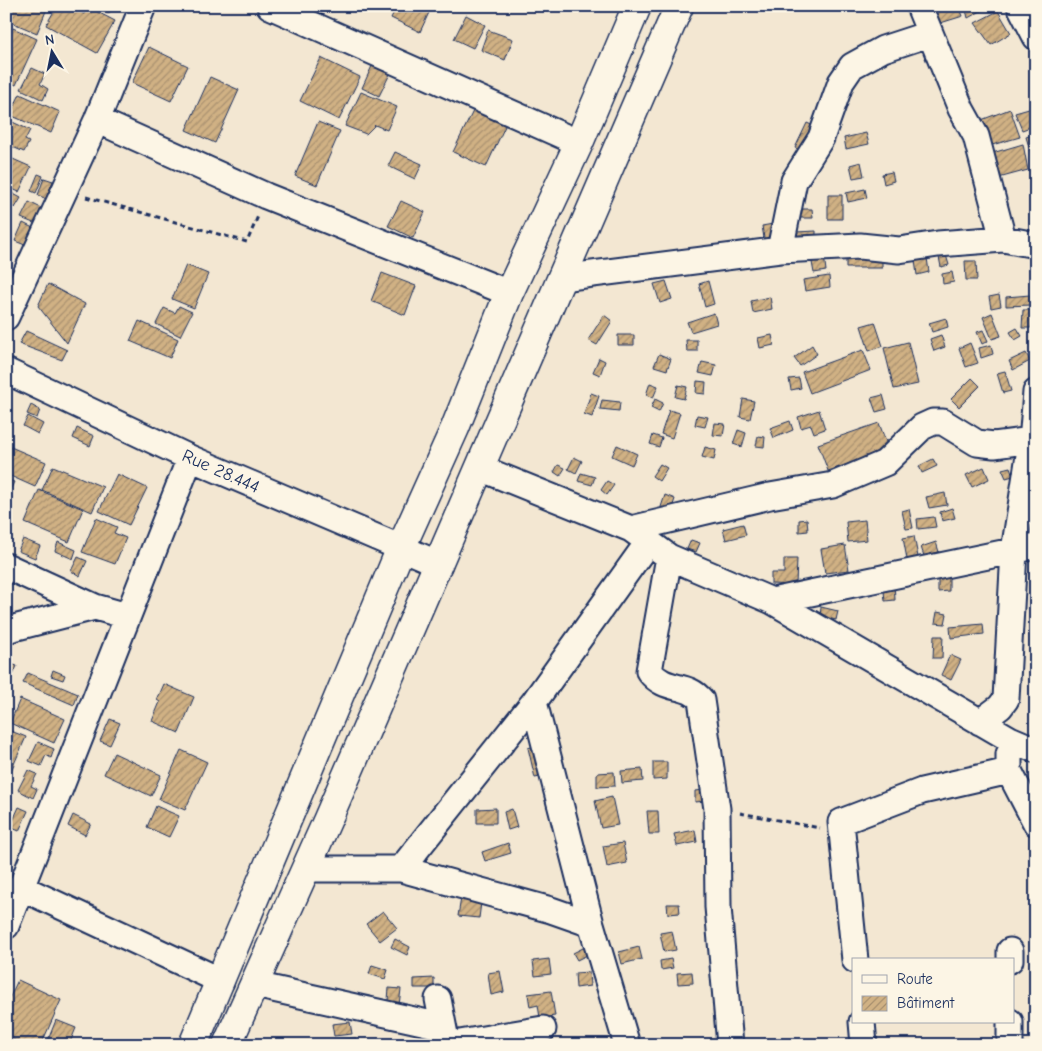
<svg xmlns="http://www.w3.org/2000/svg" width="1042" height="1051" font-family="'Comic Neue',sans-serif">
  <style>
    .building { fill: url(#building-hatch); stroke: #1b2f5e }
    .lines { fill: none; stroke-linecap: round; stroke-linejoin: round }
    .street-casing { stroke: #1b2f5e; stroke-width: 29 }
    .secondary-casing { stroke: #1b2f5e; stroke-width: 31 }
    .path { stroke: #1b2f5e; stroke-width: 3; stroke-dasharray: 5 4; stroke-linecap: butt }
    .street { stroke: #fcf5e5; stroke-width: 25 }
    .secondary { stroke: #fcf5e5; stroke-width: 28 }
    .labels { text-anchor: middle; stroke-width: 5; stroke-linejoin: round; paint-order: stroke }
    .street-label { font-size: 18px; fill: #1b2f5e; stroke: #fcf5e5 }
  </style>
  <defs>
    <pattern id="building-hatch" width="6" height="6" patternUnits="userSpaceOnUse" patternTransform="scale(1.25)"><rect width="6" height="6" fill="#d0b184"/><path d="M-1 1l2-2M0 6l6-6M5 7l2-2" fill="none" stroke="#a8906f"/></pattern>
  </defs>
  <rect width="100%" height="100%" fill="#f3e7d2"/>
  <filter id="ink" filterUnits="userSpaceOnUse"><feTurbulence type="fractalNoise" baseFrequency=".02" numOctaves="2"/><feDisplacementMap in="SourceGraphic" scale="10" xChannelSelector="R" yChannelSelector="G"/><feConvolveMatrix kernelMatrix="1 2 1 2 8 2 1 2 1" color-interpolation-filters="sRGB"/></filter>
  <g filter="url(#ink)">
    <!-- building -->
    <path class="building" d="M6,6H48L37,33L6,20Z
      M57,6H71L84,14L88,7L115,21L97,53L46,25Z
      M92,6H112L109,13Z
      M358,6H378L375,13Z
      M397,6H432L420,32L391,18Z
      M926,6H959L963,16L934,25Z
      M965,6H990L968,18Z
      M998,11L1011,33L991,45L975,23Z
      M466,15L485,25L473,48L454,39Z
      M13,28L37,39L16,85L6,81V43Z
      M488,30L513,39L505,60L481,50Z
      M149,47L188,66L171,101L132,83Z
      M321,58L360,77L339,120L300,101Z
      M372,66L390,74L379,96L362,88Z
      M32,68L45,74L40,84L48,89L43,100L21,89Z
      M210,77L239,90L215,143L186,130Z
      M361,92L397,107L387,130L375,125L366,134L345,126Z
      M20,94L60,112L51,133L10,115Z
      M1036,107V125L1022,130L1015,113Z
      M474,109L506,124L486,167L453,152Z
      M1010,109L1020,137L985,147L976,122Z
      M8,120L30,130L25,140L29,142L24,152L6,144Z
      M318,122L340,131L317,185L295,176Z
      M807,123L816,127L804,152L795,148Z
      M866,133L869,144L846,149L844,138Z
      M1036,134V170L1026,137Z
      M1023,144L1028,170L995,179L989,154Z
      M395,152L422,164L415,179L388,166Z
      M6,156L31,167L19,192L6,186Z
      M861,162L864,176L853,178L850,165Z
      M892,172L894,181L884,184L882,174Z
      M38,174L43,176L36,193L31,191Z
      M44,178L53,181L46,199L38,195Z
      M865,189L867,198L848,202L846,193Z
      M6,190L21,198L15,208L6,203Z
      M828,195H842V219H828Z
      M401,201L425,212L413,238L388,226Z
      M29,202L43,209L36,224L21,218Z
      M800,209H812L813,218H800Z
      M23,223L33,228L25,245L15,241Z
      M773,224L776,242L765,244L762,226Z
      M816,231V240L797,241L796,232Z
      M926,251L929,272L917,275L914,253Z
      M846,254L882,255V268H846Z
      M824,255L826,271L814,273L811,257Z
      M946,255L949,265L941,267L939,257Z
      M965,261H976L977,280H966Z
      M186,265L208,274L194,308L172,299Z
      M952,272L954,282L943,284L942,274Z
      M382,273L416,286L405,315L371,301Z
      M829,276L830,287L805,291L803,280Z
      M666,281L672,299L660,303L654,284Z
      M708,281L714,304L705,307L699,284Z
      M48,284L85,304L67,343L38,306Z
      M999,295L1001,306L991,308L989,297Z
      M1030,295V305L1006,306V297Z
      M770,297L772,309L753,313L751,301Z
      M179,306L192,312L180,336L156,324L164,308L175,313Z
      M1023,310H1032L1031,328H1022Z
      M714,313L717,324L691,332L687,322Z
      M992,313L1001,336L992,339L983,317Z
      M604,315L612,321L597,345L588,340Z
      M946,318L948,327L932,332L929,323Z
      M139,321L178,339L170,358L130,341Z
      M875,322L883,346L869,351L861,326Z
      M1017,328L1022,336L1015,340L1010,332Z
      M983,330L988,341L982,344L977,332Z
      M26,331L67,350L62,360L19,344Z
      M618,335H634V345H618Z
      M772,335L774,345L760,348L758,338Z
      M941,335L945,347L934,351L930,339Z
      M686,340H697V351H687Z
      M908,342L918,384L894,389L884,348Z
      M970,343L978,363L966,367L959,348Z
      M812,345L817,354L800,366L794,358Z
      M991,345L993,354L981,358L979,348Z
      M863,350L871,370L810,393L802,372Z
      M1026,353L1030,361L1013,370L1009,361Z
      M659,354L671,359L667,370L654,366Z
      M599,358L605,361L600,375L593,372Z
      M702,362L716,365L713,376L699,373Z
      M1005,371L1011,391L1003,393L997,373Z
      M799,378L801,388L791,390L789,379Z
      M972,378L980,386L959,407L951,399Z
      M697,381L706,382L705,394L696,393Z
      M650,383L658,386L653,398L646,395Z
      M678,385L687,387L684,399L675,397Z
      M591,393L599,396L592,417L584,414Z
      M883,395L887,409L876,412L871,398Z
      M655,399L663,403L659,412L651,408Z
      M743,399L754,401L750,419L740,417Z
      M602,400L620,402L619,411L600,409Z
      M31,405L40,410L37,418L27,414Z
      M669,410L680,413L672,438L661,434Z
      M819,410L825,429L814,433L811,425L801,428L798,417Z
      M697,415L708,417L705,427L695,425Z
      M28,416L43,424L38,434L23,426Z
      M790,421L793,430L774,438L770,428Z
      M715,423L725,424L723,436L713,435Z
      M879,423L889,450L828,471L818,444Z
      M77,428L94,436L90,446L73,438Z
      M738,430L746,433L742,447L733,444Z
      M653,435L662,438L659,447L650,444Z
      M758,436L765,437L764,447L756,446Z
      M6,445L46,462L35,487L6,474Z
      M617,445L637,454L632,465L612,456Z
      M705,447L716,450L714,460L702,457Z
      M574,457L582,461L576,473L568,469Z
      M933,459L937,466L922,473L919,466Z
      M660,464L667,468L659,481L652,476Z
      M558,465L565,468L560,476L554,472Z
      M53,466L103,487L92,512L42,490Z
      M984,467L989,479L972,487L966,475Z
      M1010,467L1013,476L1006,478L1002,469Z
      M581,473L595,477L592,485L578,481Z
      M117,474L147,488L129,525L99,511Z
      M6,479L14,482L6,499Z
      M607,481L614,485L607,495L601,490Z
      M39,490L83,509L69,542L25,523Z
      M945,493L947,505L929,508L926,497Z
      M665,495L675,499L671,511L661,507Z
      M952,508L955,518L942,521L940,512Z
      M909,509L913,528L906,529L902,511Z
      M934,517L936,527L918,529L917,519Z
      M96,518L117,527L114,533L126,538L115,564L82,552Z
      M807,519L808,531L799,532V520Z
      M865,520L867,540L848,542L846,522Z
      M743,524L746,535L726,540L723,529Z
      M914,536L918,557L907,559L903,538Z
      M23,539L40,546L35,558L18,551Z
      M691,540L700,543L696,552L687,549Z
      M58,542L76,550L73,559L55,551Z
      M936,542L939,552L924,556L921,547Z
      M845,545L849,570L825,573L821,549Z
      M78,557L87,561L80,576L71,571Z
      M784,559H797L796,585L771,584V573H784Z
      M938,574H949V591L938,592Z
      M894,580L895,600L885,601L883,581Z
      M821,607L838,611L836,620L820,616Z
      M937,612L947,614L945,624L935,623Z
      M983,624L984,634L951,638L950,627Z
      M934,636H943L942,658H933Z
      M950,655L961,660L951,680L941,675Z
      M8,663L17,666L13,675L6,672Z
      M53,670L65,675L63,680L51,676Z
      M28,673L78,694L74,705L23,683Z
      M164,684L194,697L179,733L152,721L160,702L157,700Z
      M20,699L65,719L54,743L10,723Z
      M110,719L120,723L110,745L100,741Z
      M6,729L26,737L6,782Z
      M38,742L54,749L51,758L46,755L41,766L29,761Z
      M538,745L545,776L535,778L528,748Z
      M181,750L207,762L185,810L159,799Z
      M114,753L161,775L151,796L104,774Z
      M653,762H667V779L653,780Z
      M642,769L643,781L622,783L621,771Z
      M28,770L37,774L31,786L37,789L33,798L18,790Z
      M614,772L615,786L597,787V773Z
      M706,790L707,801L695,802V791Z
      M612,797L618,825L601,828L595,801Z
      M156,806L179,816L169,837L147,827Z
      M19,807L28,811L19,831L10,827Z
      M496,808V823H477V809Z
      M512,809L517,827L508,830L504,812Z
      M647,811H658L659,834H649Z
      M73,815L91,824L85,835L68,826Z
      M695,830L697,842L677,846L674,834Z
      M508,843L511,853L485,861L482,852Z
      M623,843L627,863L607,867L603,846Z
      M462,892L482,895L479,918L458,916Z
      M667,904H679L680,913L668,914Z
      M383,911L397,928L380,941L366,924Z
      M672,931L676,950L664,952L660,933Z
      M395,939L410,947L407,955L391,947Z
      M589,945L593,952L577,960L573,953Z
      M639,947L642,959L622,964L619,952Z
      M549,959L551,974L535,976L533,961Z
      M671,959L673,968L661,970L660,961Z
      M372,965L388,970L385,979L369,974Z
      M500,971L504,992L491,995L488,973Z
      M589,972L590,986L576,988L575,973Z
      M692,972L693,983L678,984L677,973Z
      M434,978V988H414V979Z
      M18,980L61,1000L41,1045H26L6,1036V1005Z
      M389,988L401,989L398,1013L387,1012Z
      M551,991L555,1016L540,1018L538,1005L530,1007L528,994Z
      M56,1020L76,1028L69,1045H46Z
      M350,1022L352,1034L334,1036L332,1024Z
      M356,1038V1045H333V1040Z"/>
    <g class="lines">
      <!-- street casing -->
      <g class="street-casing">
        <path id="street" d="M270,6L579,143
          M919,6L961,109L976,136L1003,239
          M1020,6L1036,37
          M97,120L266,196L509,293
          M780,250L794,181L821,138L841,82L852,66L883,49L929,34
          M561,278L780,250L860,246L899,250L938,244L1003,239L1036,245
          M6,317L97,120L143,6
          M6,371L190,458L439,564
          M480,468L631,529L669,557L772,601L1010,739L1036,750
          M631,529L770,496L833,485L885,463L922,427L933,422H943L977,443L994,445L1032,440
          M669,557L649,671C666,693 687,682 701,700L717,809L718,907L730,1045
          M6,566L95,607L127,616
          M772,601L1036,546
          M6,630L95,607
          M534,702L591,924
          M980,722L1000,707L1006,699L1014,551L1033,430L1036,392
          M1009,754V771L1036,823
          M306,869H401L534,702L649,541
          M401,869L551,910L591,924L627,1045
          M22,888L221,981
          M6,926L190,458
          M1010,951V960
          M855,960L841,822L922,791L1009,771
          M255,985L441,1026
          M438,999L446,1040
          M862,1022L864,1045
          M1010,1022V1045
          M448,1045L543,1029"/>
      </g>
      <!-- secondary casing -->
      <g class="secondary-casing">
        <path id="secondary" d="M193,1045L401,548L455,428L509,293L579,143L637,6
          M227,1045L327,821L679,6"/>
      </g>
      <!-- path -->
      <path class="path" d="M86,197L247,242L258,216
        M740,813L820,828"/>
      <!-- street -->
      <use href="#street" class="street"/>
      <!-- secondary -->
      <use href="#secondary" class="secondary"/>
    </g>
  </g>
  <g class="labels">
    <!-- street labels -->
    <g class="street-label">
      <text transform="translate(221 471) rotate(24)" y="6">Rue 28.444</text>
    </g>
  </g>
  <!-- margin -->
  <rect width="1042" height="1051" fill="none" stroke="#fcf5e5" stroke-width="25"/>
  <rect x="12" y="12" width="1017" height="1026" fill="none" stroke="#1b2f5e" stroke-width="2" filter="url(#ink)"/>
  <!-- legend -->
  <rect x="852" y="958" width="162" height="65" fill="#fcf5e5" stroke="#a2a6af"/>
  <rect x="862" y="975" width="25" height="8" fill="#fcf5e5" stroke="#a2a6af"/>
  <text x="897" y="984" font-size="15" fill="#1b2f5e">Route</text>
  <rect x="862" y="996" width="25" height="15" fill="url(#building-hatch)" stroke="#a2a6af"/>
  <text x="897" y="1008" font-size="15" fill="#1b2f5e">Bâtiment</text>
  <!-- north arrow -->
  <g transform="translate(52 52) rotate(350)" stroke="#fcf5e5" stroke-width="4" paint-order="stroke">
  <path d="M0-4L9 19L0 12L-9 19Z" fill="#1b2f5e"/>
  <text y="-8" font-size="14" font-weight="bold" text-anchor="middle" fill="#1b2f5e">N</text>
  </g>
</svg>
